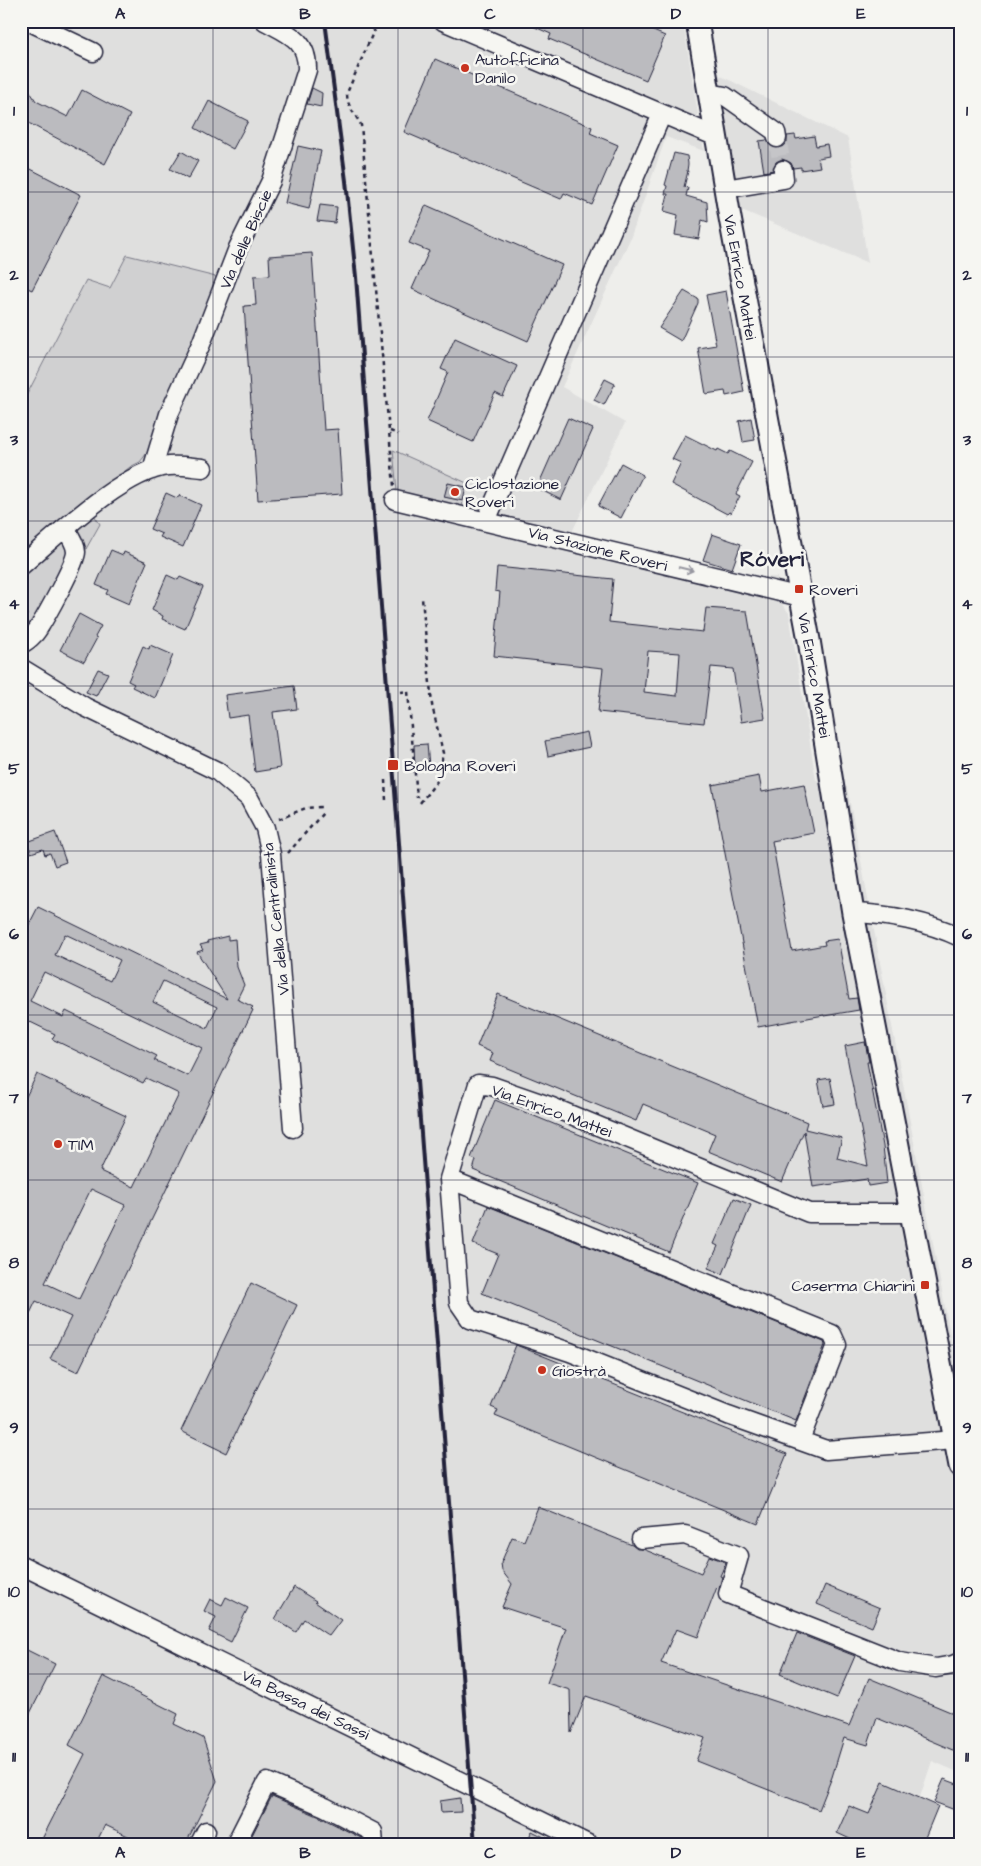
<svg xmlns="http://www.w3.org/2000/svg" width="981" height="1866" font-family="'Architects Daughter',sans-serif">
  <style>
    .built { fill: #dfdfde }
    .green { fill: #d0d0d1; stroke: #797986 }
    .building { fill: #bbbbbf; stroke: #22223b; fill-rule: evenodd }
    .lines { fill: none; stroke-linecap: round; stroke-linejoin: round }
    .minor-tunnel { stroke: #c5c5c8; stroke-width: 18; stroke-dasharray: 18 9; stroke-linecap: butt }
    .minor-casing { stroke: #22223b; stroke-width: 21 }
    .major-casing { stroke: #22223b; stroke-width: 25 }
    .path { stroke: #22223b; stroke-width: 2.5; stroke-dasharray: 4 4; stroke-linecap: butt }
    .minor { stroke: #f6f6f2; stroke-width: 18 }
    .major { stroke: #f6f6f2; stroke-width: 21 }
    .rail { stroke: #22223b; stroke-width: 4 }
    .oneway { stroke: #9797a0 }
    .grid { fill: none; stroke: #22223b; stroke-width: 1; stroke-opacity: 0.55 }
    .poi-dot { fill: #c8321e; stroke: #f6f6f2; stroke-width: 2 }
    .labels { text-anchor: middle; stroke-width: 5; stroke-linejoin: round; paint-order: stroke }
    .poi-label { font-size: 16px; fill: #22223b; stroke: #f6f6f2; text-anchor: start }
    .street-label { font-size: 16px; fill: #22223b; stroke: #f6f6f2 }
    .district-label { font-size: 21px; font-weight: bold; fill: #22223b; stroke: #f6f6f2 }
    .neatline { fill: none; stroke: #22223b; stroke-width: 2 }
    .grid-label { font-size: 16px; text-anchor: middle; font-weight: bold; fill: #22223b }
  </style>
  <rect width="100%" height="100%" fill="#eeeeeb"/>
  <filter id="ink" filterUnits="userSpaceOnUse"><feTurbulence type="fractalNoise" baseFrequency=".02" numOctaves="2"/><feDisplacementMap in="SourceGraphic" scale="10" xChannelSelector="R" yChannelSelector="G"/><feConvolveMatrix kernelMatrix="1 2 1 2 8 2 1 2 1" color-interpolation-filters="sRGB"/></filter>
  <g filter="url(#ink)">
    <!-- built -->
    <path class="built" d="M21,21H683L704,151L666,137L630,239L562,387L625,423L572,532L733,571L765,577H777L780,602L789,613L816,780L847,787L960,1387V1773L932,1761L904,1845H21Z
      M717,74L848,138L868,263L744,211L740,212Z"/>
    <!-- green -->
    <path class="green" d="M127,255L220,278L150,449L140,462L130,467L21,555V406L86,280L110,288Z
      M393,450L467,483L466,487L447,484L445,497L463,501L462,507L397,491Z
      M94,515L100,524L82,556C73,531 74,532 94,515Z
      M62,543L68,548L72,554L33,625L21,633V576L42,556Z"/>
    <!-- building -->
    <path class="building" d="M521,21H630L665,36L646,80L549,39L551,34Z
      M435,59L592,127L590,133L618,145L592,205L564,193L561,199L404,132Z
      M312,88L322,93L321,107L307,104Z
      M29,90L36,101L68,117L82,90L130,115L105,164L21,119V94L26,96Z
      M209,101L248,121L233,149L195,128Z
      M795,135L796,139L814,136L816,146L827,144L829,156L818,158L820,167L801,170V167L793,168L791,163L782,159L776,162L773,170L764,172L759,141L767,140L773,148H779L787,142V136Z
      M298,146L321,151L309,209L285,203Z
      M181,151L198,161L188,179L170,169Z
      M674,153L687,156L688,164L687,171H688L684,187L688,188L686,196L707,202L708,222L702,220L699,239L675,235L678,215L664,211L668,194H665L667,186L665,185Z
      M21,164L81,195L32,290L21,285Z
      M320,205L337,207L335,223L317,221Z
      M426,205L562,265L528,341L412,289L429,251L409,243Z
      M312,253L324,430L338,429L342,494L258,500L244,306L256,305L254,276L270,275L269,256Z
      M684,291L698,299V303L681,341L659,328Z
      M726,291L744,392L726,396L725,391L706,394L698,348L716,345L706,295Z
      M455,338L517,366L503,397L495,393L473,442L427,421L448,372L441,369Z
      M605,379L615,384L604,405L594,400Z
      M568,418L593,429L561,500L537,488Z
      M751,418L755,440L743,442L739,421Z
      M685,435L717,451L718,449L728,454L730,451L752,462L736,494L740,496L731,513L729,512L727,514L671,484L681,463L672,459Z
      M621,463L643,475L621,518L598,506Z
      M448,483L466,487L463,501L444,497Z
      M166,493L177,498L179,495L201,505L183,547L160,537L162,534L150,529Z
      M712,534L741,544L732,569L703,560Z
      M111,550L123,555L124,552L147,562L129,604L106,594L108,590L96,585Z
      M497,567L613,579L609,622L703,632L706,608L747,611L765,718L741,722L733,669L711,667L704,723L598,712L603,668L494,656L500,592L495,591ZM648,651L680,653L677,696L644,692Z
      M167,575L178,580L180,577L203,587L185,629L162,619L163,616L152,610Z
      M79,614L101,626L95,637L97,638L84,662L60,650Z
      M150,645L173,655L155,698L132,687L134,684L128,681L143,646L149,649Z
      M98,669L108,673L96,696L86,692Z
      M294,686L297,709L273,712L280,768L255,772L248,715L228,718L225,695Z
      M587,732L590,747L548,756L545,741Z
      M427,744L429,766L415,767L414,745Z
      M759,776L762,792L804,784L814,833L772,841L792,951L825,945L824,941L838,939L849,999L857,998L859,1010L824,1016V1015L758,1027L712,785Z
      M55,832L66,862L55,866L50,853L45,855L43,849L31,853L27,842Z
      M38,907L227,999L197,952L203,950L200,945L208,943L207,941L228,936V940L235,939L237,967L244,985L237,999L253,1007L251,1009L253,1010L78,1372L50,1359L71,1317L36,1301L21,1332V1107L37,1074L126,1116L100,1171L134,1187L179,1094L146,1078L143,1083L52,1039L55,1034L22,1018L21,1020V940ZM65,934L120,960L110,981L55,955ZM44,972L202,1048L188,1076L154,1060L157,1056L66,1011L63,1017L30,1001ZM163,981L217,1007L207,1028L153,1002ZM91,1189L125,1205L79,1299L45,1283Z
      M498,994L807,1122L805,1129L842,1138L837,1158L868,1166L845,1046L865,1042L869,1062H867L883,1146L887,1183L868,1186L867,1179L813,1187L804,1131L782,1182L708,1151L715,1134L643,1104L636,1121L490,1061L493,1053L477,1046Z
      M830,1078L835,1104L823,1106L818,1080Z
      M495,1100L698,1183L669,1252L473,1170L476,1160L471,1158Z
      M734,1198L751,1205L723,1274L708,1268L718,1246L714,1244Z
      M488,1206L824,1342L825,1345L796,1421L482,1293L498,1254L473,1244Z
      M251,1283L297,1305L226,1453L181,1431Z
      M516,1345L787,1454L758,1524L495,1416L498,1410L491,1407Z
      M538,1507L632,1545L637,1549H643L701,1573L709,1556L726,1562L720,1576L722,1577L719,1588L717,1587L698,1637L676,1629L661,1663L849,1726L869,1678L960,1716V1739L955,1751L877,1718L868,1745L844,1738L832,1777L819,1810L696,1761L705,1738L586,1696L571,1733L570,1690L547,1683L566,1628L502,1607L512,1584L502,1571L501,1563L512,1537L524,1541Z
      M825,1585L880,1608L872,1627L817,1604Z
      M294,1587L316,1601L315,1602L341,1620L329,1636L304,1619L296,1632L275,1619Z
      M226,1597L248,1608L231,1642L209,1631L216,1617L204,1611L210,1599L222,1605Z
      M797,1633L855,1656L837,1698L780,1674Z
      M21,1647L55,1664L21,1731Z
      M103,1676L178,1714L174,1724L203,1738L217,1781L185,1845H129L132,1838L105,1825L95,1845H39L85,1754L69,1745Z
      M944,1779L960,1785V1812L934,1802Z
      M883,1782L938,1806L922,1845H863L837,1833L849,1806L869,1814Z
      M272,1796L320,1817L363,1839V1845H247Z
      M460,1798L461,1812L441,1813L440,1801Z
      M532,1831L560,1845H525Z"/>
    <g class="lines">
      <!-- minor-tunnel -->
      <path class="minor-tunnel" d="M777,138L783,170"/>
      <!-- minor casing -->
      <g class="minor-casing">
        <path id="minor" d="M28,21L93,52
          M443,21L717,137
          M709,93L725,96L776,132L777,138
          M725,189L784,179L783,170
          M152,470L169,414L201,344L238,248L271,181L307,70C308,40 289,34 265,21
          M395,500L801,597
          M486,521L662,114
          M21,566C55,537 125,469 169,466C180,465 192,467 203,468
          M21,644C27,642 35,634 38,629C45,618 76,563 76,552C76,544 69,534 65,528
          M21,668L85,707L217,771L249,798L265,828L271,854L293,1128
          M853,913C888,914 928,922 960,937
          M449,1179L832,1334L837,1345L800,1440
          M911,1213H809L552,1107L492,1086L478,1084L449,1179L459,1303L470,1319L570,1352L728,1415L826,1450L955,1440
          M641,1539L685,1535L739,1556L728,1594L900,1662L936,1668L953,1665L960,1662
          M21,1565L590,1845
          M199,1845L206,1831
          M235,1845L267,1782L325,1807L373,1832L374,1845"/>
      </g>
      <!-- major casing -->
      <g class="major-casing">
        <path id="major" d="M697,21L730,218L809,640L853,913L960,1466"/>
      </g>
      <!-- path -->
      <path class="path" d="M378,21L347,93C347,108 355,113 361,125L394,486
        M390,431L398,434
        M21,605L27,616
        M401,692L408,691L417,798
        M385,780L386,801
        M420,803L438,780L443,753L432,705L422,598
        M279,819L306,808L322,807
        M288,853L323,813"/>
      <!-- minor -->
      <use href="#minor" class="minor"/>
      <!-- major -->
      <use href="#major" class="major"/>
      <!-- rail -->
      <path class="rail" d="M325,21L346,181L356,277L475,1845"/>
    </g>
    <!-- one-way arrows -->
    <defs><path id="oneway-shaft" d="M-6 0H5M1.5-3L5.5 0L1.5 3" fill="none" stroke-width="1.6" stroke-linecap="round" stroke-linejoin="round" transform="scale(1.25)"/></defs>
    <use class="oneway" href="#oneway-shaft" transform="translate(686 569) rotate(14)"/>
  </g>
  <!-- grid -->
  <path class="grid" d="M213,21V1845M398,21V1845M583,21V1845M768,21V1845M21,192H960M21,357H960M21,521H960M21,686H960M21,851H960M21,1015H960M21,1180H960M21,1345H960M21,1509H960M21,1674H960"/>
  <!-- markers -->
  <g class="poi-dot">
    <circle cx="465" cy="68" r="5"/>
    <circle cx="455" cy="492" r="5"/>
    <rect x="794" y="584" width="10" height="10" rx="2.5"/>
    <rect x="387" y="759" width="12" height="12" rx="2.5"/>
    <circle cx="58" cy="1144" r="5"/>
    <rect x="920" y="1280" width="10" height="10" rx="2.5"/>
    <circle cx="542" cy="1370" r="5"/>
  </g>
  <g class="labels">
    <!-- poi labels -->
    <g class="poi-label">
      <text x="475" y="65">Autofficina<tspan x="475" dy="18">Danilo</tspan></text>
      <text x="465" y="489">Ciclostazione<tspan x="465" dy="18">Roveri</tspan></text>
      <text x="809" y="595">Roveri</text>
      <text x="404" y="771">Bologna Roveri</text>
      <text x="68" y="1150">TIM</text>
      <text x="915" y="1291" text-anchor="end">Caserma Chiarini</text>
      <text x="552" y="1376">Giostrà</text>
    </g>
    <!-- street labels -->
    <g class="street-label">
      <text transform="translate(245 239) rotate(-66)" y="6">Via delle Biscie</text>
      <text transform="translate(741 277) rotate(80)" y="6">Via Enrico Mattei</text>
      <text transform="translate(598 548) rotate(14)" y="6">Via Stazione Roveri</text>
      <text transform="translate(815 675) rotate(80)" y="6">Via Enrico Mattei</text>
      <text transform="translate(275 919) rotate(-96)" y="6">Via della Centralinista</text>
      <text transform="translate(552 1110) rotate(20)" y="6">Via Enrico Mattei</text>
      <text transform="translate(306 1704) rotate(26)" y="6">Via Bassa dei Sassi</text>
    </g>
    <!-- district labels -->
    <g class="district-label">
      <text x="772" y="566">Róveri</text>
    </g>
  </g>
  <!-- margin -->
  <rect width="981" height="1866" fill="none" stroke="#f6f6f2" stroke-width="55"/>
  <rect x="28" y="28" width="926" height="1810" class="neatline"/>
  <g class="grid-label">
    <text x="120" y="19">A</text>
    <text x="305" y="19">B</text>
    <text x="490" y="19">C</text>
    <text x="676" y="19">D</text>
    <text x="861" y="19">E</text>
    <text x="14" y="116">1</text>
    <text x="967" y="116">1</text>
    <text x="14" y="280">2</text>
    <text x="967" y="280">2</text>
    <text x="14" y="445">3</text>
    <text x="967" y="445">3</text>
    <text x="14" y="609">4</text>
    <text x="967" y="609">4</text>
    <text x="14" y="774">5</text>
    <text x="967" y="774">5</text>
    <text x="14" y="939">6</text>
    <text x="967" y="939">6</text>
    <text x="14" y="1103">7</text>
    <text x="967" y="1103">7</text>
    <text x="14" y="1268">8</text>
    <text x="967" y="1268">8</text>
    <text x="14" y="1433">9</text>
    <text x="967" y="1433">9</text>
    <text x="14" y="1597">10</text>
    <text x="967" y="1597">10</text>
    <text x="14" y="1762">11</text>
    <text x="967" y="1762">11</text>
    <text x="120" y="1858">A</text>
    <text x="305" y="1858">B</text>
    <text x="490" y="1858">C</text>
    <text x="676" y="1858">D</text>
    <text x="861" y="1858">E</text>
  </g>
</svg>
